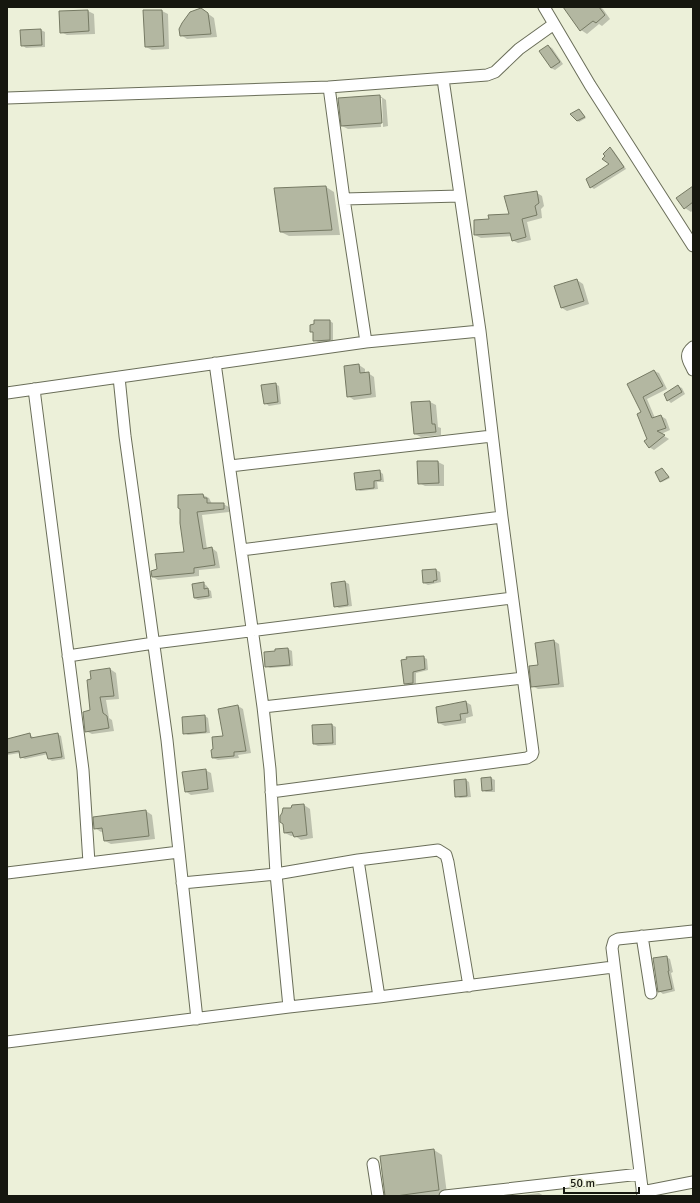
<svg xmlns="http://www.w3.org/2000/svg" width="700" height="1203" font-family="Signika,sans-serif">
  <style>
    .shadow { fill: #0003 }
    .building { fill: #b3b7a1; stroke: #767a64 }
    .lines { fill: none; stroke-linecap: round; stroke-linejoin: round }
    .minor-casing { stroke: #6a6e59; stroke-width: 13 }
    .minor { stroke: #fff; stroke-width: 11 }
  </style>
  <rect width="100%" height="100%" fill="#ecf0d9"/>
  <!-- shadow -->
  <path class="shadow" d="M564,7H600L603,9L610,19L602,26L599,24L587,34L581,30Z
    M88,11L94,14L95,34L67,35L61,32Z
    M144,11H162L168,14L169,49L152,50L146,47Z
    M207,13L214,18L217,37L187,39L181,35Z
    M41,30L45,32V47L26,48L22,45Z
    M548,46L552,48L563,64L555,70L551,68Z
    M380,96L386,100L388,126L383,127L382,98H380L381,127L348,129L342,126Z
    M581,111L586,118L579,122L572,114Z
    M610,149L613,150L626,169L594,189L591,187L610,165Z
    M326,187L334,192L340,235L289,236L281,232Z
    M693,187V210L691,212L685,208Z
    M537,193L542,196L544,206L541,209L542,218L527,222L531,240L518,243L512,240V236L481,238L475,235L490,220L510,215Z
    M577,280L583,284L589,304L567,311L562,308Z
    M330,321L333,323V342H318L314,340V333L311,331Z
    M359,365L365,369V374L368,373L374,377L376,397L354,400L348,396Z
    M654,371L659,373L667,389L647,399L655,418L661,416L666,419L670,430L661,434L669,439L654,450L649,447L643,413L628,384Z
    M275,384L279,386L281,404L269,406L265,403Z
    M678,386L682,388L685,394L671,403L668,400Z
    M430,402L436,405L438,427L441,428V435L421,437L415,434Z
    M438,462L444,465V486H425L419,483Z
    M663,470L670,478L662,482H660Z
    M379,471L383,474L384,482H377L378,489L360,491L357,489Z
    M203,495L209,498L212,504H223L229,507V512L202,515L207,549L212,548L217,552L220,568L199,570V576L158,580L153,577L158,570L185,552L181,523Z
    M436,570L440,572L441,582L428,585L424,583L423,571Z
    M345,582L349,584L352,606L339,608L335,606Z
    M203,583L207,586L208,589L211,591L212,598L198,600L194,598Z
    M554,641L559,644L564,687L538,689L532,686L539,666L536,643Z
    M288,649L292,651L293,666L270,668L266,666L276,652V650Z
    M423,657L427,659L428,670L416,673V685L408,686L404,684Z
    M110,669L116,673L119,699L106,700L109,718L112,720L114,731L92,734L86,731L92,711V680Z
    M466,702L471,705L473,716L466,718V723L445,726L439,723Z
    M238,706L243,709L251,753L238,755L239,758L218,760L213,758Z
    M205,716L208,718L210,733L188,735L184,733Z
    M332,725L336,727V745L318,746L314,744Z
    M29,734L34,738L57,734L61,736L65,759L52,761L49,759L48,754L25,759L21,757L20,753L7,755V739Z
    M205,770L211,773L214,792L191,795L185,791Z
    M491,778L495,780V792H486L483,790Z
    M466,780L469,782L471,797L460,798L456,796Z
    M304,805L310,809L313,838L301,840L295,836H291L285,833L292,809Z
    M146,811L152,815L155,839L111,844L105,841L104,831L101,832L95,828L94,818Z
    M666,957L670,959L673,972L671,973L675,991L663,994L659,991Z
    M434,1150L442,1155L447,1194L435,1196H386Z
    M539,1193L544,1196H516Z"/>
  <!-- building -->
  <path class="building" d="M563,7H599L605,15L596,23L593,21L580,31Z
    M201,8L208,13L211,34L180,36L179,29L182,23L190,12Z
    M88,10L89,31L60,33L59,11Z
    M143,10H162L164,46L145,47Z
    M41,29L42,45L21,46L20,30Z
    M548,45L560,62L551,68L539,51Z
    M380,95L382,123L341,126L338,98Z
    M579,109L585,117L577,121L570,114Z
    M610,147L624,167L590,188L586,179L609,164L602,159L605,156L603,154Z
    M326,186L332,230L280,232L274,188Z
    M693,186V202L684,209L676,198Z
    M537,191L539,203L535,206L537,215L522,219L526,237L512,241L510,233L474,235V220L489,219L488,215L509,214L504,196Z
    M577,279L584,301L561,308L554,286Z
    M314,320H330V340L313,341V332H310V325L314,324Z
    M359,364L360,373L369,372L371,394L347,397L344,366Z
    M654,370L663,386L643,397L652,418L661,415L666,428L657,431L665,435L649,448L644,441L647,439L637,414L641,412L627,384Z
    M276,383L278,402L264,404L261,385Z
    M678,385L682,392L667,401L664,394Z
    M430,401L432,424H435L436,432L414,434L411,402Z
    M417,461H438L439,483L418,484Z
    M662,468L669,477L660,482L655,472Z
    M380,470L381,480L374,481V488L356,490L354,473Z
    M203,494L204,498H207V503H224V509L197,512L203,549L212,547L215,565L194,568V573L152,577L151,571L157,569L155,554L184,552L180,523V509L178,508V495Z
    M436,569L437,580L433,581L434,582L423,583L422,570Z
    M345,581L348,605L334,607L331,583Z
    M204,582V589L208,588L209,596L194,598L192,584Z
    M554,640L559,684L531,687L529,666L538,665L535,643Z
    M288,648L290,665L265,667L264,652L275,651V649Z
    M424,656L425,669L413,672V683L404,684L401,660L407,659L406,657Z
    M110,668L114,696L100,697L103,713L107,716L109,728L85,732L83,712L90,710L87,680L91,679L90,671Z
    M466,701L468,713L460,714L461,720L438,723L436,707Z
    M238,705L246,751L234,752V756L212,758L211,750L213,749L212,737L223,736L218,709Z
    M205,715L206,732L183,734L182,717Z
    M332,724L333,743L313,744L312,725Z
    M30,733L31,738L58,733L62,757L48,759L46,752L20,758L19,751L7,753V739Z
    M206,769L208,789L185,792L182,772Z
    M491,777L492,790L482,791L481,778Z
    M466,779L467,796L455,797L454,780Z
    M304,804L307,835L294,837L292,832L284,833L283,824L280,822V816L282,813L283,808H291L292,805Z
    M146,810L149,836L104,841L102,828L94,829L93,817Z
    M667,956L669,971H668L672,989L658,992L653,958Z
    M434,1149L439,1190L396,1196H385L380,1156Z"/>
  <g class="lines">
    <!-- minor casing -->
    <g class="minor-casing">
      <path id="minor" d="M544,7L590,85L693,246
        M329,87L344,199L366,342
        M7,98L329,87L487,75L495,72L519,49L554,24
        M344,199L460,196
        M693,347C683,355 689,361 693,370
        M215,363L263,707L270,769L276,874L289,1007
        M119,377L125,436L167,740L197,1019
        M34,389L83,770L89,863
        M7,393L366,342L480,331
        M230,466L492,436
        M241,550L502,517
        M68,656L154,643L512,598
        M263,707L523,678
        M271,792L527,758L532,755L533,752L502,517L480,331L443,79
        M358,860L379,997
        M7,873L179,852
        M182,883L276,874L358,860L438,850L446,855L448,862L469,986
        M642,936L651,993
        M7,1042L289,1007L379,997L613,967
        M373,1164L378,1196
        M642,1192L693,1182
        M445,1196L640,1174
        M643,1196L612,948L614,941L618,939L693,931"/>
    </g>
    <!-- minor -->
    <use href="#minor" class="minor"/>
  </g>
  <!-- border -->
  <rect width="700" height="1203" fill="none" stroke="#16170f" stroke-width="16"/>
  <!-- scale -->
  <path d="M564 1187v6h75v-6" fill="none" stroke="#16170f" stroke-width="2"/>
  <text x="570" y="1187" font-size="12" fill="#16170f" stroke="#ecf0d9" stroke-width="3" paint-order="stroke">50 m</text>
</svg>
